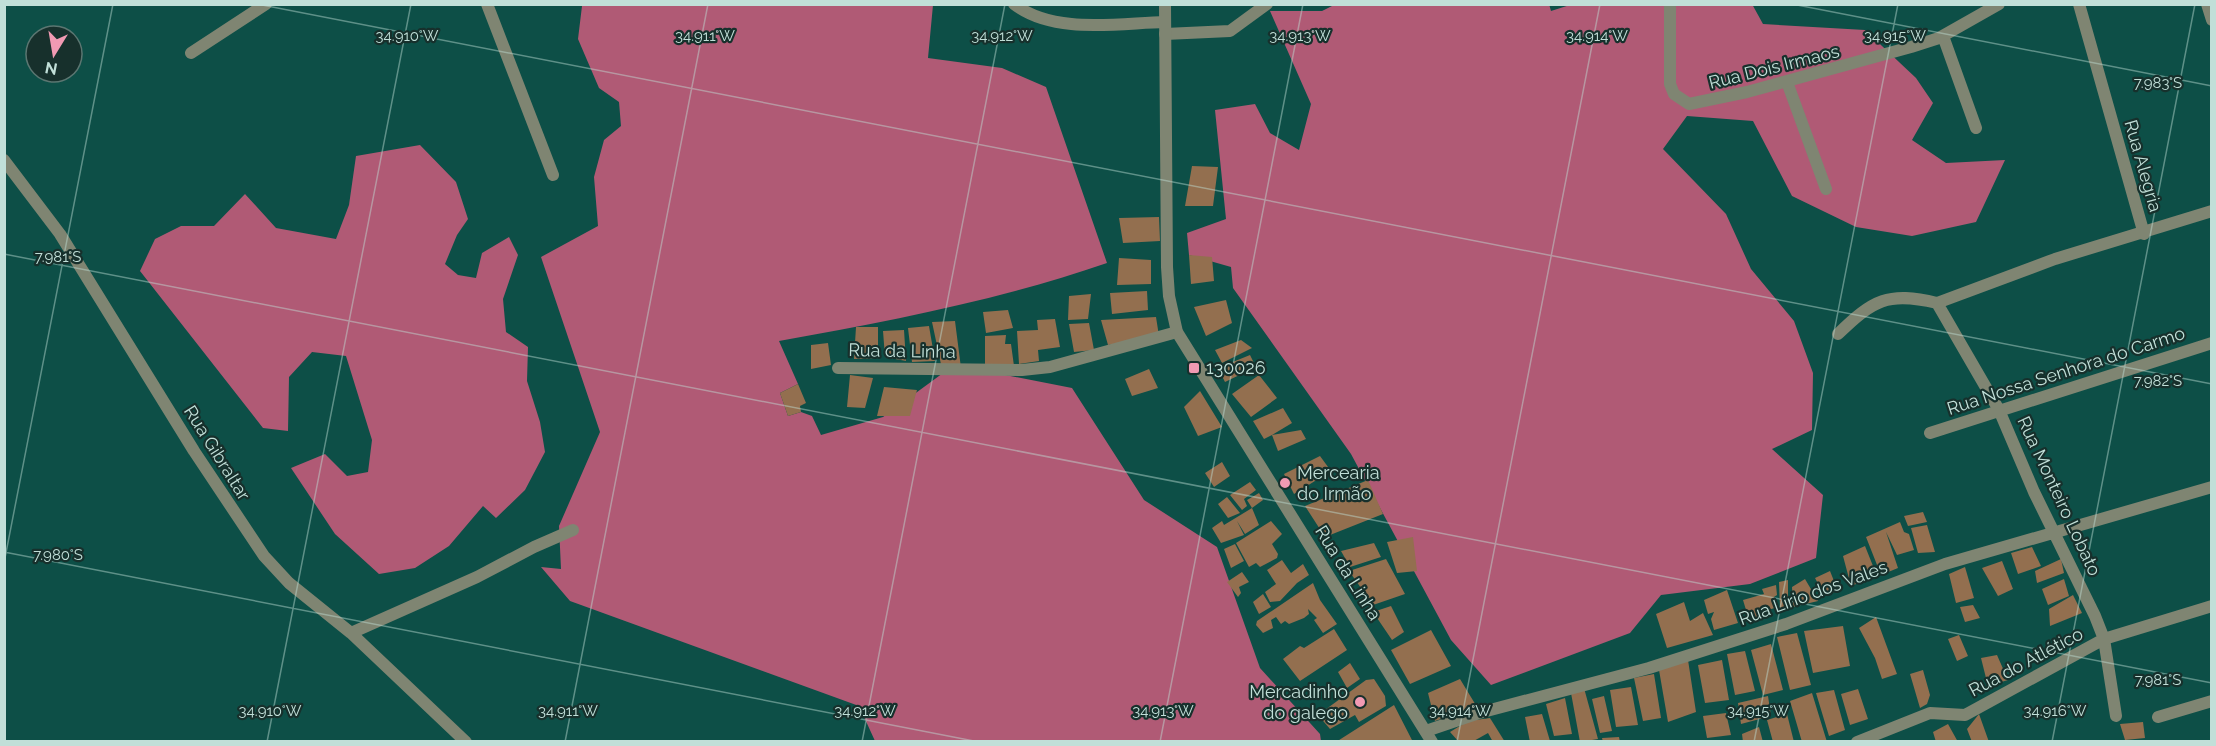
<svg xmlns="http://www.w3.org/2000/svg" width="2216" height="746" font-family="Raleway,sans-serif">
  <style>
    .forest { fill: #b05a75 }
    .building { fill: #936f4f }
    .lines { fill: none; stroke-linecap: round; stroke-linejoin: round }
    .minor { stroke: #7f8572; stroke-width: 12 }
    .tertiary { stroke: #7f8572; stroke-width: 12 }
    .ticks { fill: none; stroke: #c1dfd8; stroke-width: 1.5; stroke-opacity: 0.45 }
    .poi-dot { fill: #f19ab3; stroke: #17302c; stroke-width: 2 }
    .labels { text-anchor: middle; stroke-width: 4.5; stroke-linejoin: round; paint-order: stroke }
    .street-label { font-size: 18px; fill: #c1dfd8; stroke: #17302c }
    .poi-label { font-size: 18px; fill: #c1dfd8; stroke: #17302c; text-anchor: start }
    .ticks-label { font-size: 15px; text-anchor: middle; fill: #c1dfd8; stroke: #17302c; stroke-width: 4.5; stroke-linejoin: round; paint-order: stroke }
  </style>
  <rect width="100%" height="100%" fill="#0d4f47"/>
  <!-- forest -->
  <path class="forest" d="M586,4L933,5L928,58L1002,68L1046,87L1107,263C1000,300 890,321 779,341L798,384L780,393L788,416L801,412L812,416L821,435L883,417L954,365L1072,388L1144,500L1217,547L1260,668L1320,734L1321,741H875L859,706L570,601L541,567L561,569L559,526L600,432L541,257L598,226L594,177L604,140L621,126L619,102L599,88L578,39L582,6Z
    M1549,4L1551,11L1573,4H1752L1763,24L1865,30L1916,78L1933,103L1912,140L1946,163L2005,160L1976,222L1912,236L1856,227L1792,196L1753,121L1687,116L1663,149L1726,214L1751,269L1794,321L1813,373L1812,430L1772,449L1823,495L1816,558L1750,584L1661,595L1630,633L1491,685L1451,640L1351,454L1233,288L1231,267L1189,255L1187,233L1226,219L1215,110L1255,104L1270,133L1299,150L1311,104L1270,11H1322L1334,5Z
    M420,145L456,182L468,219L457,235L445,264L458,275L476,278L482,253L509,237L518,255L503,299L506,332L528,347L527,381L540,422L545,452L525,490L496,518L483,506L449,546L415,568L379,574L335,534L291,468L325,454L347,476L368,472L372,440L346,356L312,352L289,377L288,431L263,428L140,271L155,239L181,226H214L245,194L276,228L336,239L349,205L356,156Z"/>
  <!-- building -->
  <path class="building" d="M1192,166L1218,167L1213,206H1185Z
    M1159,217L1160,241L1123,243L1119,218Z
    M1189,255L1212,257L1214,281L1191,284Z
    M1119,258L1151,260V284L1117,285Z
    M1147,291L1148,310L1112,314L1110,293Z
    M1091,294L1088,319L1068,320L1069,296Z
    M1226,300L1232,323L1206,336L1194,307Z
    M1008,310L1013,328L986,333L983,312Z
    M1156,317L1159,336L1108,345L1101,320Z
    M1055,319L1060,347L1038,350L1039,361L1019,364L1017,331L1038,330L1037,320Z
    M955,321L961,368L942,369L932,322Z
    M1089,323L1094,350L1074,352L1069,324Z
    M929,326L935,361L912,362L908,328Z
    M856,327H878V358L854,359Z
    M904,330L906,361L885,357L883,331Z
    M1006,335L1005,344H1011L1014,366H985V336Z
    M1241,340L1252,348L1222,363L1215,350Z
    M828,343L831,365L811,369V345Z
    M1250,355L1256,367L1225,382L1218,368Z
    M1149,369L1158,388L1132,396L1125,379Z
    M850,375L873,378L865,408L847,407Z
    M1259,375L1277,398L1251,417L1232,394Z
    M798,384L806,403L800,406L801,412L788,416L780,393Z
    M884,387L917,390L910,416H877Z
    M1200,391L1222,427L1198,436L1184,407Z
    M1283,408L1292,423L1272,435L1301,430L1306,439L1278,451L1272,435L1264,439L1253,421Z
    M1320,456L1331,471L1294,494L1284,474Z
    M1222,462L1230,476L1214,487L1205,473Z
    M1368,480L1383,514L1325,537L1305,506Z
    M1250,482L1256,490L1244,499L1247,506L1242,510L1230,495Z
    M1259,493L1263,500L1252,508L1259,525L1245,534L1237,521L1244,535L1221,543L1212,528L1222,521L1224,525L1252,508L1247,500Z
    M1227,497L1240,513L1228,518L1218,504Z
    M1923,512L1927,522L1908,526L1904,516Z
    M1271,521L1282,534L1272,544L1278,554L1277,558L1260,567L1256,563L1249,567L1236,543Z
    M1900,522L1904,532L1909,534L1914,550L1897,555L1886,532L1898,568L1881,575L1866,537Z
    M1927,525L1935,552L1918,553L1911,528Z
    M1413,537L1417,571L1397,573L1387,542Z
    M1374,543L1381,557L1350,567L1341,551Z
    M1235,544L1244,561L1231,568L1224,549Z
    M1865,546L1877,576L1851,586L1843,556Z
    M2032,547L2041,566L2018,574L2011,553Z
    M1386,559L1405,594L1373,605L1349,571Z
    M2061,559L2064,573L2037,583L2035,571Z
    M1282,560L1291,573L1303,564L1309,575L1297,583L1280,601L1270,602L1265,592L1276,584L1267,570Z
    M2002,561L2013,589L1998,596L1982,568Z
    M1965,567L1974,598L1956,603L1949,574Z
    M1830,571L1838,591L1824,595L1815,578Z
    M1242,572L1249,582L1239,587L1241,593L1238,597L1227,582Z
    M1805,579L1818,601L1793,607L1792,587Z
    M2064,579L2069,596L2048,605L2042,589Z
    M1788,580V608L1780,609L1779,582Z
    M1313,583L1320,600L1337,624L1323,633L1314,620L1317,618L1308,609L1309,614L1304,618L1289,624L1285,621L1281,624L1276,617L1271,620L1273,628L1263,633L1256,625L1257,621Z
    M1776,585L1777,595L1774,597L1778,607L1768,610L1770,615L1749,620L1743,600L1764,594L1762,589Z
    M1727,590L1738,623L1714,630L1711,619L1714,612L1708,614L1704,600Z
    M1263,594L1271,607L1259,614L1253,602Z
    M2073,595L2082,613L2050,626L2049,609Z
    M1684,602L1690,621L1703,613L1713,635L1667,648L1656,614Z
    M1973,605L1980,618L1965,622L1960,607Z
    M1391,606L1404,632L1392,640L1373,612Z
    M1876,617L1897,674L1882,679L1875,658L1859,628Z
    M1843,626L1850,666L1813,673L1804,631Z
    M1334,629L1347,650L1300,681L1283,659L1300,646L1304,648Z
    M1431,630L1451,666L1410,684L1391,650Z
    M1797,633L1811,685L1790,690L1777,637Z
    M1959,635L1968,656L1957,661L1948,639Z
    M1771,644L1783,690L1763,695L1751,650Z
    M1745,651L1755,691L1735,695L1727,654Z
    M1997,655L2008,680L1988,686L1981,658Z
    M1688,660L1696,712L1668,722L1659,670Z
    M1722,660L1729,700L1705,703L1698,665Z
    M1350,663L1360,679L1347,688L1338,672Z
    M1923,670L1930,695L1927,704L1920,708L1910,674Z
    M1654,674L1661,718L1643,721L1634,678Z
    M1374,679L1385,696L1386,706L1359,722L1355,715L1330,729L1318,715L1366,680Z
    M1460,679L1477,707L1435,721L1428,693Z
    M1631,687L1638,725L1616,727L1610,690Z
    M1584,688L1598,739L1580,742L1571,693Z
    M1858,689L1868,719L1850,725L1841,694Z
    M1834,690L1845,730L1829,736L1816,693Z
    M1812,693L1827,742H1802L1790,701Z
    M1604,696L1612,731L1600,733L1592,699Z
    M1768,696L1771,716L1741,724L1738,703Z
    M1565,698L1572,734L1554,736L1546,704Z
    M1394,705L1413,742H1336Z
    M1726,713L1731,735L1707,738L1703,716Z
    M1542,714L1550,741L1530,742L1525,717Z
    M1787,714L1794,742H1773L1767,720Z
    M1979,714L1989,742H1972L1967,729Z
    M1490,718L1505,742H1493L1488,733L1472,742H1459L1450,732L1468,721Z
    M2143,722L2145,738L2125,740L2120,724Z
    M1948,724L1958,742H1936L1933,732Z
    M1759,727L1763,742H1743L1742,734Z
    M1619,737L1620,742H1603L1602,738Z"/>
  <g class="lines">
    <!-- minor -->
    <path class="minor" d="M487,4L553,175
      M1014,4C1054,35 1118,23 1165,22
      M1670,4V84L1674,94L1689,104L1747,92L1911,47L1939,38L1999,4
      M2079,4L2144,234
      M1165,34L1230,31L1267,4
      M1943,36L1976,128
      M191,53L266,4
      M1787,82L1826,189
      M4,160L60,234L194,451L264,556L289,583L351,633L466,742
      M1937,303L1999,410L2034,492L2095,616L2104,639L2116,716
      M1937,303L2055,259L2212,211
      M1838,334C1873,300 1888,291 1937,303
      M838,368L1022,370L1050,367L1177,332
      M1930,433L2212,343
      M351,633L477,577L534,547L573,530
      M2158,717L2212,701
      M1426,731L1479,713L1649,668L1786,624L1945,564L2212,487
      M1857,742L1930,713L1965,715L2104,639L2212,606"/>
    <!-- tertiary -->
    <path class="tertiary" d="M1165,4L1167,267L1169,296L1177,332L1432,742
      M2207,4L2212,20"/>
  </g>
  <!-- ticks -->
  <path class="ticks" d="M257,4L2212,384M1792,4L2212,86M4,254L2212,683M4,552L979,742M4,563L113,4M267,742L411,4M565,742L708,4M862,742L1005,4M1160,742L1303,4M1457,742L1600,4M1754,742L1898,4M2052,742L2195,4"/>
  <!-- markers -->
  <g class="poi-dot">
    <rect x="1188" y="362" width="12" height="12" rx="3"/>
    <circle cx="1285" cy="483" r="6"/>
    <circle cx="1360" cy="702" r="6"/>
  </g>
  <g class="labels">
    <!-- street labels -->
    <g class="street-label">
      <text transform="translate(1774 67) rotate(-14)" y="6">Rua Dois Irmaos</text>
      <text transform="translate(2143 166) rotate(74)" y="6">Rua Alegria</text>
      <text transform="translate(902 351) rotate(1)" y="6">Rua da Linha</text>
      <text transform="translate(2066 371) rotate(-18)" y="6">Rua Nossa Senhora do Carmo</text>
      <text transform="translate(217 453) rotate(58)" y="6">Rua Gibraltar</text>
      <text transform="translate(2059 496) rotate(65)" y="6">Rua Monteiro Lobato</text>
      <text transform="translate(1348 573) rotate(58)" y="6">Rua da Linha</text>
      <text transform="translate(1813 593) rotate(-20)" y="6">Rua Lírio dos Vales</text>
      <text transform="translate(2026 662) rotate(-28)" y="6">Rua do Atlético</text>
    </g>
    <!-- poi labels -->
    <g class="poi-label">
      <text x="1206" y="374">130026</text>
      <text x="1297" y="479">Mercearia<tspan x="1297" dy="21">do Irmão</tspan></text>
      <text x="1348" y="698" text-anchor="end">Mercadinho<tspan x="1348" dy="21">do galego</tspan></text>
    </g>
  </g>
  <g class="ticks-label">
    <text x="407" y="41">34.910°W</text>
    <text x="705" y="41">34.911°W</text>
    <text x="1002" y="41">34.912°W</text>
    <text x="1300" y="41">34.913°W</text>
    <text x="1597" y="41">34.914°W</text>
    <text x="1895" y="41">34.915°W</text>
    <text x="2158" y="88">7.983°S</text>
    <text x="58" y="262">7.981°S</text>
    <text x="2158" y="386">7.982°S</text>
    <text x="58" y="560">7.980°S</text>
    <text x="2158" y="685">7.981°S</text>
    <text x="270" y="716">34.910°W</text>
    <text x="568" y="716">34.911°W</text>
    <text x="865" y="716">34.912°W</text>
    <text x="1163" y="716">34.913°W</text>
    <text x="1460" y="716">34.914°W</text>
    <text x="1758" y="716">34.915°W</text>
    <text x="2055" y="716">34.916°W</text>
  </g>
  <!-- border -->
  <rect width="2216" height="746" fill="none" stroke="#c1dfd8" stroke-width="12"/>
  <!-- north arrow -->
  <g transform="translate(54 54) rotate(191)"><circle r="28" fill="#17302c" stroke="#5b7671" stroke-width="1.5"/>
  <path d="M0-4.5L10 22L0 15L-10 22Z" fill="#f19ab3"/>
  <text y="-9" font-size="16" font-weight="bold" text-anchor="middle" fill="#c1dfd8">N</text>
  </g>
</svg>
